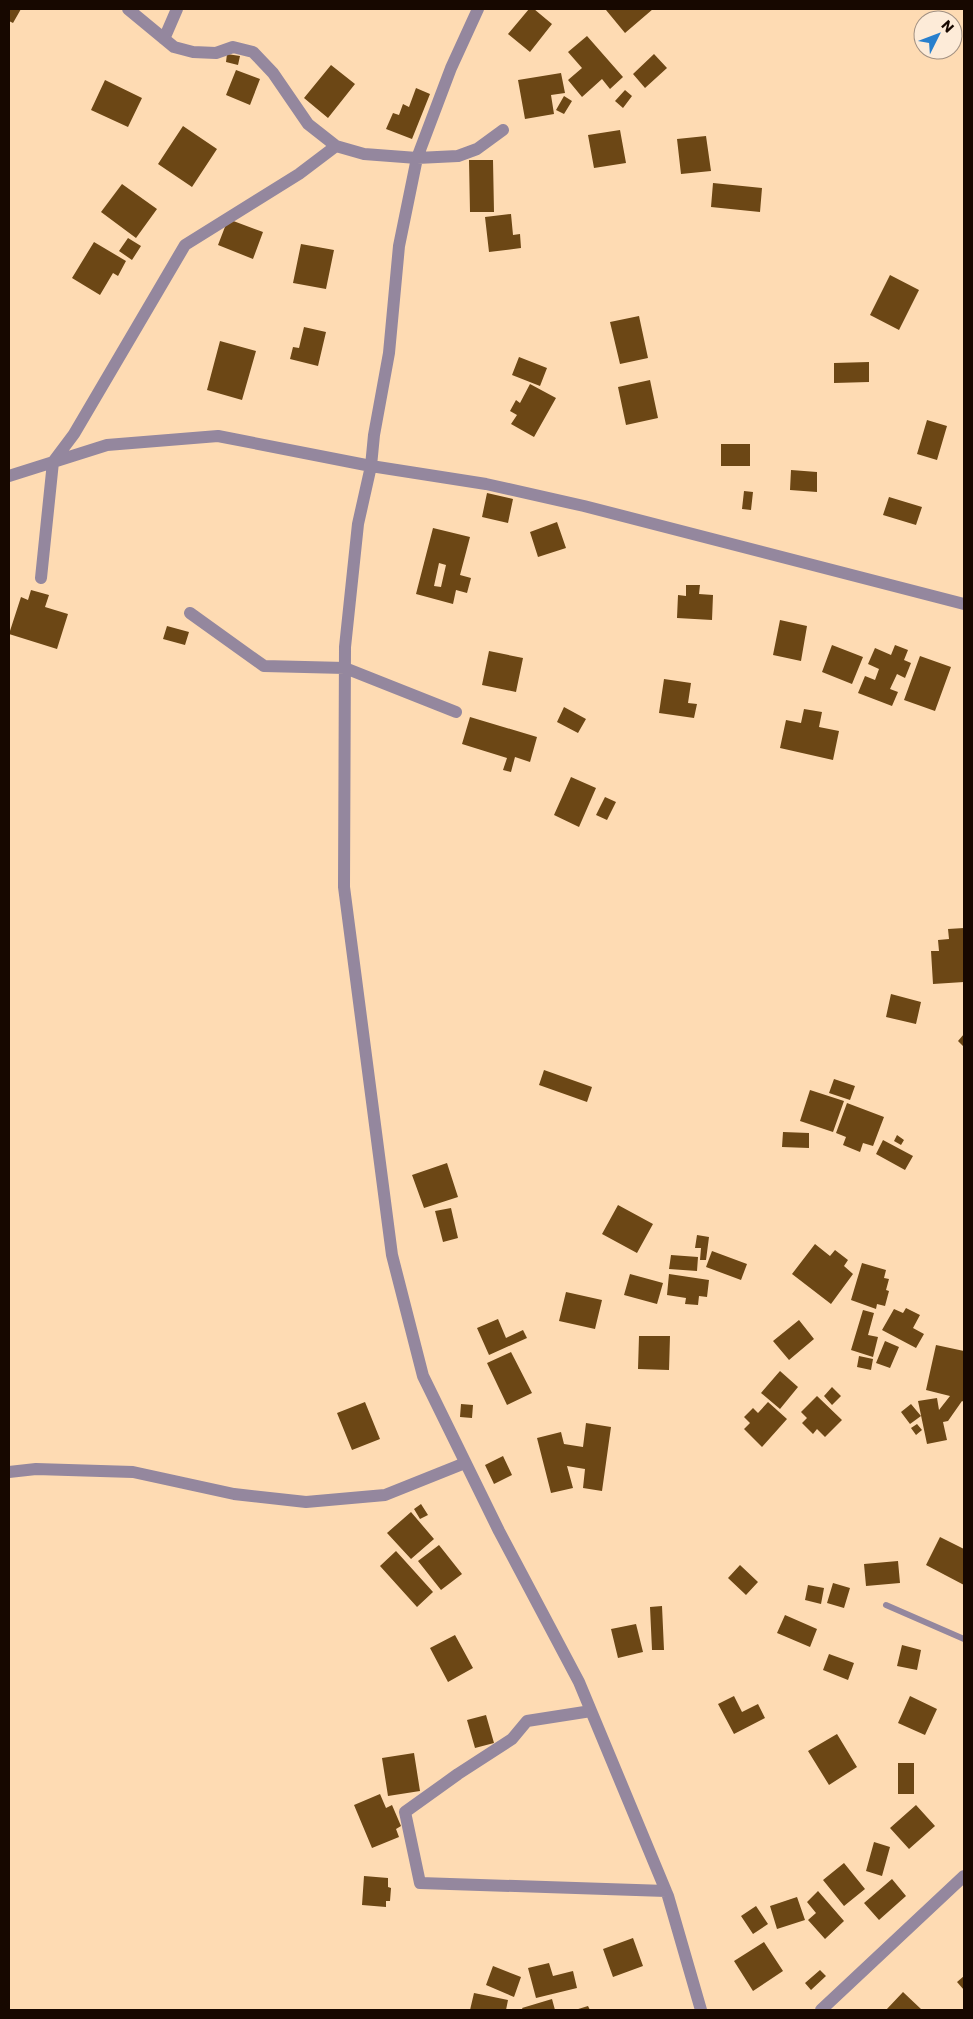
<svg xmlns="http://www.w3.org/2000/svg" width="973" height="2019" font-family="Poppins,sans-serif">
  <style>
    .building { fill: #6c4715; fill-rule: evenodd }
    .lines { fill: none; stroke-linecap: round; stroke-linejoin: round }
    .service { stroke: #94879e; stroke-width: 6 }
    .minor { stroke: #94879e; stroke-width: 12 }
  </style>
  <rect width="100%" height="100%" fill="#fedbb3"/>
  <!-- building -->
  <path class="building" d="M9,9H21L13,23L9,21Z
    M529,9H534L552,24L530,52L508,34Z
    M608,9H653L625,33L606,10Z
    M587,36L623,77L610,89L602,79L582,97L568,80L582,68L568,52Z
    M227,54L240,56L238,65L226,62Z
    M654,54L667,68L645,88L633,74Z
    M331,65L355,84L328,118L304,98Z
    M236,70L260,79L250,105L226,95Z
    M561,73L565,93L551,95L554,114L525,119L518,80Z
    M105,80L142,98L128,127L91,110Z
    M416,88L430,94L412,139L386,129L393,113L399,115L403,104L409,107Z
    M625,90L632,96L623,108L615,101Z
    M564,96L572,101L564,114L556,110Z
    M183,126L217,149L192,187L158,164Z
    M620,130L626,163L594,168L588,135Z
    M706,136L711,171L681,174L677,139Z
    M469,160H493L494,212H470Z
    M713,183L762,188L760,212L711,207Z
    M122,184L157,209L136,238L101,212Z
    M511,214L513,235L520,234L521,248L489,252L485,217Z
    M228,219L263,232L253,259L218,245Z
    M128,238L141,246L132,260L119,251Z
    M94,242L126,261L118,276L113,273L100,295L72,278Z
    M301,244L334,250L326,289L293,283Z
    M890,275L919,290L899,330L870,315Z
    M639,316L648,358L620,364L610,322Z
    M304,327L326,332L318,366L290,359L293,347L299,348Z
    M220,341L256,351L242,400L207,390Z
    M519,357L547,368L540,386L512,375Z
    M869,362V382L834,383V363Z
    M650,380L658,418L626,425L618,387Z
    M530,384L556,398L534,437L511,424L517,415L510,411L516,400L520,403Z
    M927,420L947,426L937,460L917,454Z
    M721,444H750V466H721Z
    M791,470L817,472V492L790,490Z
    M744,491L753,492L751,510L742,509Z
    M487,493L513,499L508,523L482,517Z
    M889,497L922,507L916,525L883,515Z
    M557,522L566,548L538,557L530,532Z
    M433,528L470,537L460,575L471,578L467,593L456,590L453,604L416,594ZM439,563L446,565L441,587L434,586Z
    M686,585H700L699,594L713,595L712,620L677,618L678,595L686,596Z
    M31,590L49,595L45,607L68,614L57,649L9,634L21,597L28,600Z
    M780,620L807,626L801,661L773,655Z
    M167,626L189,632L185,645L163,639Z
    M832,645L863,657L852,684L822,672Z
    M895,645L908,650L904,660L911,663L905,678L897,674L890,689L898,692L892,706L858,693L865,676L875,680L879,669L868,664L875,648L891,655Z
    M489,651L523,658L516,692L482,685Z
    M920,656L951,667L935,711L904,700Z
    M664,679L691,683L688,703L697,704L694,718L659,713Z
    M564,707L586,719L578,733L557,722Z
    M804,709L822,712L819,727L839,731L833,760L780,748L786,720L801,723Z
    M470,717L537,737L530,762L515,757L511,772L503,770L507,758L462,744Z
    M571,777L596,788L579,827L554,815Z
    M605,797L616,802L607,820L596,815Z
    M964,928V982L933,984L931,951H939L938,940L949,939L948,929Z
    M891,994L921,1002L916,1024L886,1017Z
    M964,1034V1047L958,1041Z
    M544,1070L592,1087L587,1102L539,1085Z
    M834,1079L855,1086L850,1100L829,1093Z
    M810,1090L844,1101L833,1132L800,1121Z
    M847,1103L884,1117L873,1146L863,1143L860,1152L843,1145L846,1137L836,1133Z
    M783,1132L809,1133V1148L782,1147Z
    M897,1135L904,1140L901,1145L894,1141Z
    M883,1140L913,1156L905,1170L876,1154Z
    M447,1163L458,1197L424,1208L412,1175Z
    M618,1205L653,1224L637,1253L602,1234Z
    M451,1208L458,1238L443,1242L435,1211Z
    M697,1235L709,1237L706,1260H700L701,1248H695Z
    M815,1244L830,1256L835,1250L848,1260L844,1266L853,1274L831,1304L792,1274Z
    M712,1251L747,1264L741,1280L706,1267Z
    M671,1255L698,1257L697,1271L669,1269Z
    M862,1263L886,1270L884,1278L889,1279L886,1290L889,1291L885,1306L877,1304L876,1309L851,1300Z
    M630,1274L663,1283L657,1304L624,1295Z
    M669,1274L709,1280L707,1297L699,1296L698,1305L685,1304L686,1298L667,1295Z
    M566,1292L602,1300L595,1329L559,1321Z
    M906,1308L920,1315L913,1328L924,1334L916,1348L882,1330L894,1309L903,1313Z
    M863,1310L874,1313L868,1335L878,1337L873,1357L851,1350Z
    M498,1319L506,1338L523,1330L527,1338L489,1355L477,1328Z
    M799,1320L814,1339L789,1360L773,1341Z
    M639,1336H670L669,1370L638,1369Z
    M885,1341L899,1347L890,1368L876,1363Z
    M936,1345L964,1351V1402L962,1401L948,1421L943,1422L947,1440L927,1444L918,1401L937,1398L939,1410L950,1396L926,1390Z
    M511,1352L532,1393L507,1405L487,1363Z
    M859,1356L873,1359L871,1370L857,1367Z
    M780,1371L798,1387L780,1409L761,1393Z
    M832,1387L841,1396L832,1405L824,1396Z
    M817,1396L842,1420L825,1437L817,1429L813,1434L802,1423L807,1418L801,1412Z
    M365,1402L380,1439L352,1450L337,1413Z
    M768,1402L787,1419L762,1447L744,1429L750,1423L744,1417L753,1408L758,1413Z
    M461,1404L473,1405L472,1418L460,1417Z
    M911,1404L921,1416L910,1424L901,1412Z
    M586,1423L611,1427L602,1491L583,1488L585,1469L567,1466L573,1488L551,1493L537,1438L561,1432L564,1444L583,1447Z
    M917,1424L922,1430L916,1435L911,1428Z
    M503,1456L512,1475L494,1484L485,1465Z
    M421,1504L428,1515L420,1519L414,1509Z
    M411,1512L434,1539L411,1559L387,1533Z
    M940,1537L964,1549V1585L926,1565Z
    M439,1545L462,1574L441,1590L418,1561Z
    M396,1551L433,1592L417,1607L380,1566Z
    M898,1561L900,1583L866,1586L864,1564Z
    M740,1565L758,1582L746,1595L728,1578Z
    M833,1583L850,1588L844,1608L827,1603Z
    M808,1585L824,1588L821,1604L805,1600Z
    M662,1606L664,1650H652L650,1607Z
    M785,1615L817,1629L810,1647L777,1633Z
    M636,1624L643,1652L618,1658L611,1629Z
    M455,1635L473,1668L448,1682L430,1648Z
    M902,1645L921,1650L917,1670L897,1666Z
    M829,1654L854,1663L848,1680L823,1670Z
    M734,1696L742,1712L758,1704L765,1718L734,1734L718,1704Z
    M910,1696L937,1709L925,1735L898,1723Z
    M486,1715L494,1743L475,1748L467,1720Z
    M837,1734L857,1767L829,1785L808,1751Z
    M414,1753L420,1791L388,1796L382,1758Z
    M898,1763H914V1794H898Z
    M380,1794L386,1808L392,1805L401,1826L396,1829L399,1837L372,1848L354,1805Z
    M916,1805L935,1826L909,1849L890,1828Z
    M874,1842L890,1847L882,1876L866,1871Z
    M844,1863L865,1889L844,1906L823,1880Z
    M364,1876L388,1878V1887L391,1888L390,1901H386V1907L362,1905Z
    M892,1879L906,1896L879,1920L864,1903Z
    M818,1891L844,1921L825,1939L808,1920L816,1913L807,1902Z
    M797,1897L805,1920L777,1929L770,1906Z
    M756,1906L768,1924L753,1934L741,1916Z
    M633,1938L643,1966L613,1977L603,1949Z
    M764,1942L783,1971L753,1991L734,1961Z
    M549,1963L553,1976L573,1971L577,1988L536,1998L528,1968Z
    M493,1966L521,1977L514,1997L486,1985Z
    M820,1970L826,1976L811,1990L805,1983Z
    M964,1976V1990L957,1982Z
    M903,1992L922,2010H886Z
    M474,1993L508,2000L506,2010H470Z
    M552,1999L555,2010H523L522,2008Z
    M588,2006L590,2010H575Z"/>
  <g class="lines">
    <!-- service -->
    <path class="service" d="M886,1605L964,1639"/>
    <!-- minor -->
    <path class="minor" d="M128,9L174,47L193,52L216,53L233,47L253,52L273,73L308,124L336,146L364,154L417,158L458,156L477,149L503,130
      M478,9L451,68L417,158L399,246L389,353L374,435L371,466L358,524L345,647L344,887L392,1255L423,1376L499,1531L579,1682L668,1896L701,2010
      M164,39L177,9
      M9,476L107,445L218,436L371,466L486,484L584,506L964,604
      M41,578L53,462L74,434L185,245L299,174L336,146
      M190,613L264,666L345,668L456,712
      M9,1472L36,1469L133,1472L234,1494L306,1502L385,1495L465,1463
      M591,1711L527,1721L512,1739L458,1774L405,1812L420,1883L666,1891
      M821,2010L964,1876"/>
  </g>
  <!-- border -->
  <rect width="973" height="2019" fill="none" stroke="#170800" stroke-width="20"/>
  <!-- north arrow -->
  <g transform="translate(938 35) rotate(48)"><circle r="24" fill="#fdebd8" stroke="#a19082"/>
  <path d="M0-4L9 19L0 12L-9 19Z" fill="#287fcd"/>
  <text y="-8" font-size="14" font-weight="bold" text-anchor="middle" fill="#170800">N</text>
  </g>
</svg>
